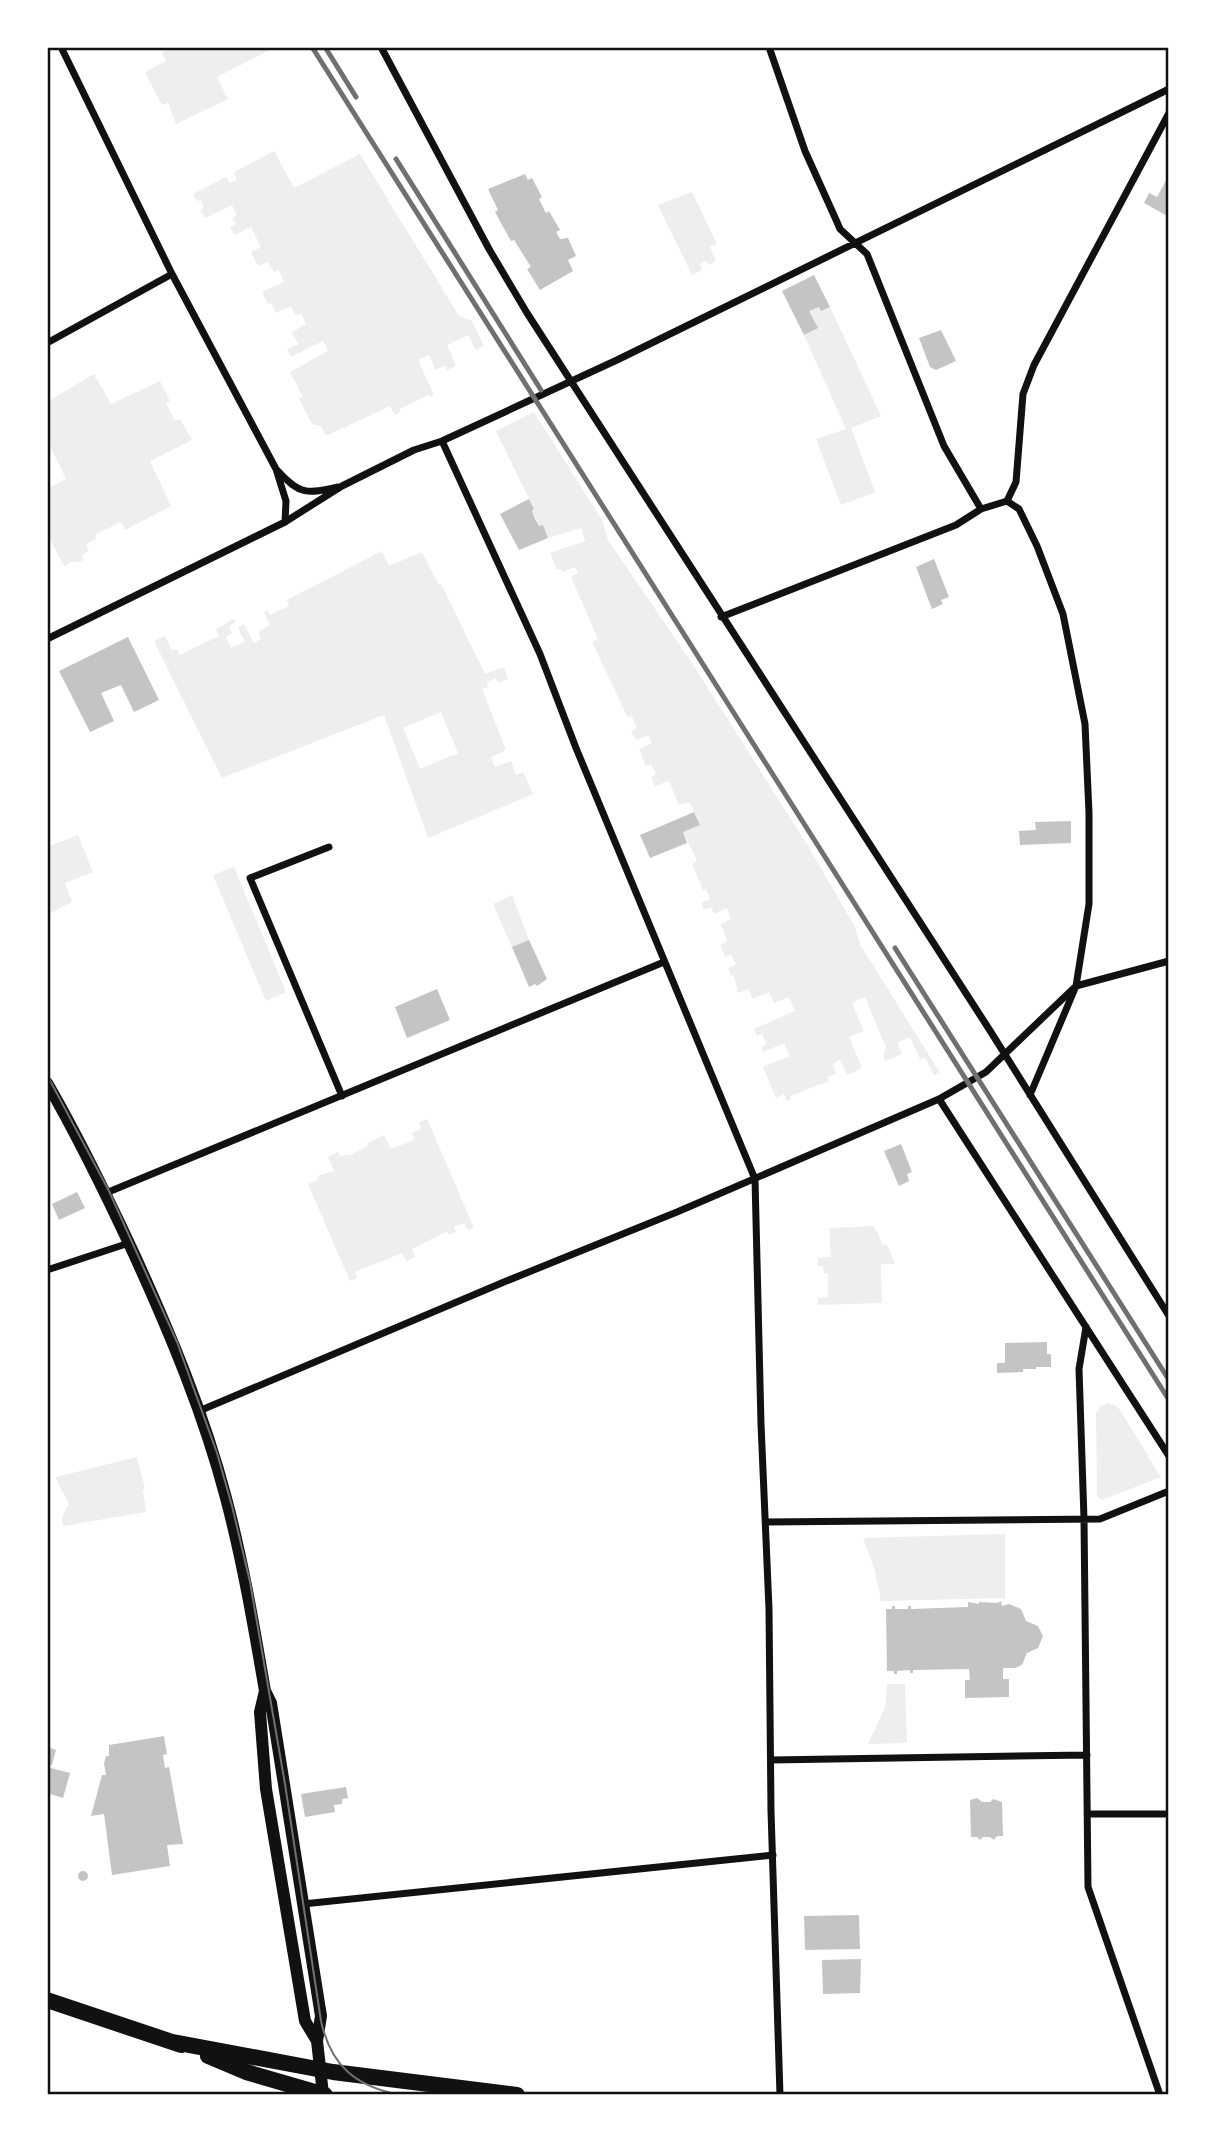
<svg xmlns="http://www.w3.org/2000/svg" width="1216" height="2142" viewBox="0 0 1216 2142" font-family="Jost,sans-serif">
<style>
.green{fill:#eee;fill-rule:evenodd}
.building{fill:#c4c4c4}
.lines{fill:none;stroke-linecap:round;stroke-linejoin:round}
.minor{stroke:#111;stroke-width:7}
.tertiary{stroke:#111;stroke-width:12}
.primary{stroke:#111;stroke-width:16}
.tram{stroke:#707070;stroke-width:2}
.rail{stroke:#707070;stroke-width:5}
.neatline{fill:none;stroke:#111;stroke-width:2.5}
</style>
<rect width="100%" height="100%" fill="#fff"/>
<!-- green -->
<path class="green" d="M166,47H276L217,77L228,99L176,124L168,103L162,105L145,72L166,61L162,53L167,50Z
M274,151L294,188L360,154L459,316L472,321L484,346L476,350L468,335L447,345L456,366L447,370L445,365L436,370L429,355L418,360L434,395L430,397L428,395L400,409V412L395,415L390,406L326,436L321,426L312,424L299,399L303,397L290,372L328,351L323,341L291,357L287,350L298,344L292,332L306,324L301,313L296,316L291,306L276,313L271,303L268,304L262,292L284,282L279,270L274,272L268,262L258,266L251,252L261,247L251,227L234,235L230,227L236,224L233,218L237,215L232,205L205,218L201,210L204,208L201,200L197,201L193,194L226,177L230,183L237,180L234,172Z
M692,192L717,244L710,247L716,261L709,265L706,261L700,264L702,270L692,275L658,205Z
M819,307L822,311L830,307L881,416L851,428L875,492L841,505L816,439L846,429L804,335L817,328L809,311Z
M94,374L111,404L160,381L170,401L166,403L175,421L180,419L192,440L150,461L171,506L125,530L121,522L95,535L96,539L86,544L89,551L82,555L83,560L77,563L74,561L64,566L50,539L47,541V489L66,479L47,440V402Z
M534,412L602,520L608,540L694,666L808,846L855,927L860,944L940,1073L934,1075L925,1058L920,1059L910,1037L897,1043L902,1054L885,1061L883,1056L886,1047L865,997L852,1003L864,1031L849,1037L862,1068L847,1075L840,1060L832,1064L836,1073L827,1077L829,1081L790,1096L791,1100L787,1101L784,1094L776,1098L763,1067L790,1056L784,1043L763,1052L762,1047L767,1044L762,1034L757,1036L754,1029L795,1011L789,997L774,1003L769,992L753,999L748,989L738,993L734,975L731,976L728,968L736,964L731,954L725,957L720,945L727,941L721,924L731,919L727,908L714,914L711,907L704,910L701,903L710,899L706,889L703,890L692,864L697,861L683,832L700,825L690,802L679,805L669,781L655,786L651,777L656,774L651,764L646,766L639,749L652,743L648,735L636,740L631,731L637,728L632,716L628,718L592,642L598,639L571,577L578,573L575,567L562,572L561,569L557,570L550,553L585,541L581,528L548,538L543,525L539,526L532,511L534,509L496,431Z
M382,551L389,566L422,552L439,585L441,584L485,674L504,667L508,679L498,683L496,678L487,682L488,687L482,689L506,750L491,757L495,767L511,761L516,775L523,772L533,794L428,838L384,715L222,778L154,641L165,636L172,650L177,649L180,655L219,636L216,629L234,619L236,622L229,626L232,633L226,637L231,648L245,642L238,628L244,624L254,643L261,639L258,632L270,625L264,612L267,610L270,615L289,606L287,600ZM441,712L458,753L420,769L403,728Z
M78,835L93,872L65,883L72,902L47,915V847Z
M234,867L286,992L266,1001L213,875Z
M512,895L529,940L512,947L493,904Z
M427,1119L474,1228L468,1230L464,1223L454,1227L456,1232L449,1235L447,1231L412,1249L415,1257L406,1261L402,1253L355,1272L357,1278L350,1281L308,1184L318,1180L317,1176L334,1171L328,1157L338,1152L340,1157L347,1154L348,1156L368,1146L367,1143L384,1135L391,1149L414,1140L412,1133L421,1129L419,1122Z
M874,1226L883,1245H887L895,1264H881L882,1303L818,1305V1298L828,1297V1273H824L823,1266H818V1258L831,1257L829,1228Z
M1108,1403L1118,1407L1161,1477L1102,1500L1098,1497L1097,1491L1096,1414L1100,1407Z
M137,1457L145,1489L143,1490L146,1512L63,1526L62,1517L69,1504C65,1493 60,1491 56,1477Z
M1005,1534V1598L881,1601L875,1571L863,1538Z
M887,1684H905L907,1743L868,1744L885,1708Z"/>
<!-- building -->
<path class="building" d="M525,174L528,180L532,178L542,197L539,199L546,213L549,211L560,230L556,232L560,239L568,238L576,256L568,260L573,271L540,290L527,269L531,267L514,240L511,241L495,212L498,210L488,189Z
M1169,175V217L1144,203L1149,193L1157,197Z
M814,275L830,307L821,311L819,307L809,311L818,328L804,335L782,291Z
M941,330L956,361L936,370L930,367L919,338Z
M529,499L534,509L532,511L535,519L539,526L543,525L548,538L519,550L500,514Z
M934,559L949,597L941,600L943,604L932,609L916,567Z
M128,637L159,700L134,712L121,685L101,693L114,721L90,732L59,671Z
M694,812L700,825L683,832L687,843L650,858L640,835Z
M1071,821V843L1020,845L1019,831L1036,830L1035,822Z
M529,940L547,979L537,986L535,984L529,987L512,947Z
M437,989L450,1020L407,1038L395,1007Z
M901,1144L912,1172L907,1174L909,1181L899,1186L884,1151Z
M77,1192L85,1208L59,1220L52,1204Z
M1047,1342V1354H1051V1367H1036V1369H1023V1372L997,1373V1363H1005V1343Z
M1001,1601L1002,1606L1009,1604L1021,1609L1026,1621L1038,1626L1043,1636L1038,1648L1027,1653L1022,1665L1015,1668H1003V1679H1009V1697L965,1698V1680H970L969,1669L913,1670V1673H910V1670L897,1671V1674H894V1671H887L886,1609H892V1606H895V1609H908V1606H911V1609L968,1607V1602L979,1604V1602L997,1603Z
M164,1736L167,1754L163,1755L165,1768L169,1767L183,1844L167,1845L170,1866L112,1875L104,1814L91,1816L102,1775H106L104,1763L106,1756H109V1745Z
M47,1747L56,1750L52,1765L47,1764Z
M47,1767L70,1773L63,1798L47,1793Z
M346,1787L348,1798L342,1799V1804L334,1805L335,1812L305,1817L301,1794Z
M977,1798L982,1802H990L993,1799L1002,1802L1003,1836H997L994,1840L990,1837H983L980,1840L977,1837H971L970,1800Z
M78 1876a5 5 0 1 1 10 0a5 5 0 1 1-10 0Z
M859,1915L860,1949L805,1950L804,1916Z
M861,1959L860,1993L823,1994L822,1960Z"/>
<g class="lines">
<!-- minor -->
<path class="minor" d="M61,47L172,274L276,469L286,501L285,522
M381,47L489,249L527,313L989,1029L1169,1316
M769,47L805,151L837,222L840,229L867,254L944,446L981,509
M47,343L172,274
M442,441L540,654L576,748L755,1179L761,1424L769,1609L771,1811L780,2095
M278,471C300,495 307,494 338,487
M1007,501L1019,509L1037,546L1063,614L1085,724L1089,813V904L1076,986L1030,1095
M1007,501L1016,482L1023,394L1034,365L1169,113
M721,617L956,525L981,509L1007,501
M47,639L285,522L342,486L414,450L442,441L617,360L1169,89
M329,847L250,878L342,1096
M1076,986L1169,961
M939,1099L1169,1456
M106,1193L664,962
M47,1270L129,1243
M1086,1327L1079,1369L1084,1519L1088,1887L1160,2095
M199,1411L504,1282L677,1212L939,1099L986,1072L1076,986
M766,1522L1100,1519L1169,1491
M771,1760L1087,1755
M1087,1814H1169
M303,1904L773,1855"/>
<!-- tertiary -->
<path class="tertiary" d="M47,1083C79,1138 107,1196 134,1254C170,1333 204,1414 226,1498C243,1562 254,1627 265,1691L271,1703L321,2016L317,2041L323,2094
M265,1691L260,1712L266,1789L305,2021L317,2041"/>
<!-- primary -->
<path class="primary" d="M47,2000L181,2045
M173,2042L333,2072L517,2095
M208,2056L246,2072L325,2095"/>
<!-- tram -->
<path class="tram" d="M47,1075L109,1191L177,1342L217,1453L232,1506L250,1582L285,1784L321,2021C331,2066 355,2086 400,2095"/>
<!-- rail -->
<path class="rail" d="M312,47L1169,1400
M325,47L356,97
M396,159L541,390
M895,948L1169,1380"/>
</g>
<!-- border -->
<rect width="1216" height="2142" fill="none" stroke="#ffffff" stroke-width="98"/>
<rect x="49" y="49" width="1118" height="2044" class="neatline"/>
</svg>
